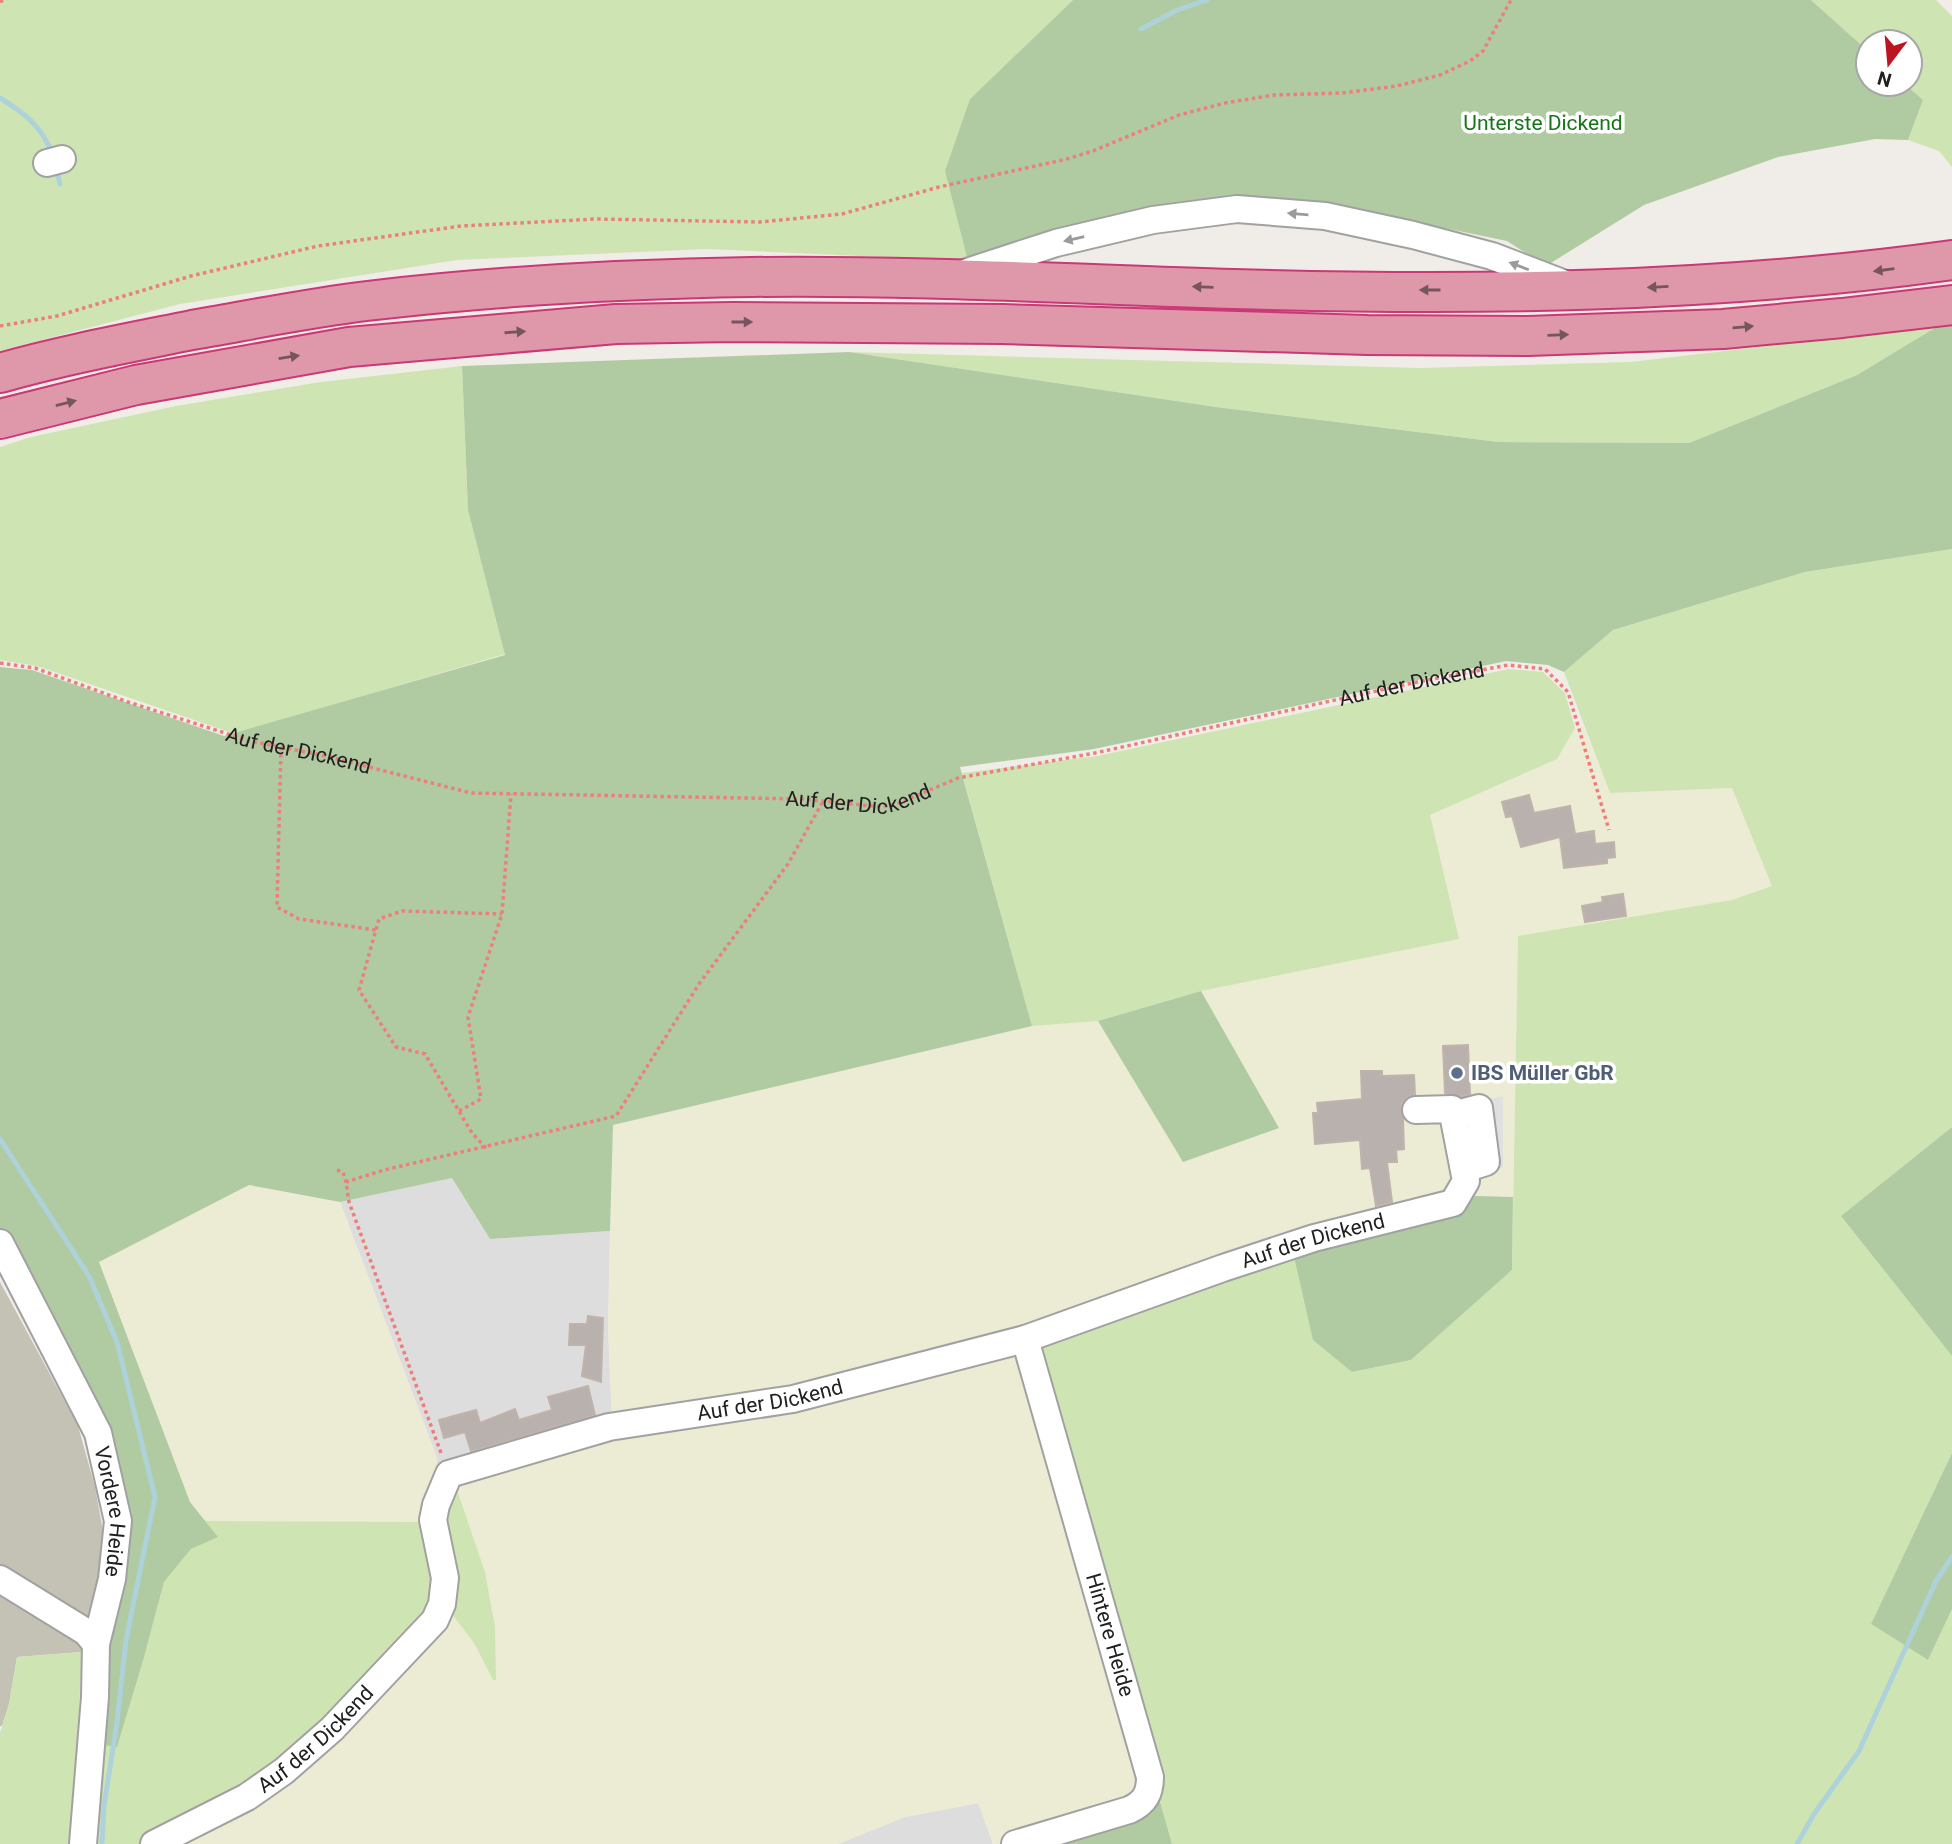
<svg xmlns="http://www.w3.org/2000/svg" width="1952" height="1844" viewBox="0 0 1952 1844" font-family="Roboto,sans-serif">
<style>
.residential{fill:#dedddd}
.construction{fill:#c3c2b4}
.farmland{fill:#ececd5}
.grass{fill:#cfe4b3}
.forest{fill:#b0cba1}
.parking{fill:#e0e0e0}
.lines{fill:none;stroke-linecap:round;stroke-linejoin:round}
.stream{stroke:#add2d9;stroke-width:5}
.building{fill:#b9b1ad;stroke:#c0b3ab;stroke-width:2}
.minor-casing{stroke:#a1a1a1;stroke-width:30}
.highway-casing{stroke:#ca3875;stroke-width:42}
.path{stroke:#ec7f7c;stroke-width:3.5;stroke-dasharray:3.5 3.5;stroke-linecap:butt}
.minor{stroke:#fff;stroke-width:26}
.highway{stroke:#df98aa;stroke-width:38}
.oneway{fill:#9b9b9b}
.oneway2{fill:#76565e}
.service-dot{fill:#5c6f8a;stroke:#fff;stroke-width:2.5}
.labels{text-anchor:middle;dominant-baseline:central;stroke-width:7;stroke-linejoin:round;paint-order:stroke}
.park-label{font-size:21px;fill:#177518;stroke:#fff}
.street-label{font-size:21px;fill:#202020;stroke:#fff}
.service-label{font-size:21px;font-weight:bold;fill:#4e5e75;stroke:#fff;text-anchor:start}
</style>
<rect width="100%" height="100%" fill="#f0ece8"/>
<!-- residential -->
<path class="residential" d="M452,1178L490,1239L610,1231L608,1327L612,1421L438,1472L436,1455L340,1202Z
M979,1803L993,1844H838L905,1817Z"/>
<!-- construction -->
<path class="construction" d="M0,1282L78,1426L95,1487L103,1531L100,1583L93,1623L82,1652L17,1657L9,1704L2,1726H0Z"/>
<!-- farmland -->
<path class="farmland" d="M1583,726L1610,793L1732,788L1773,887L1732,900L1518,937L1513,1197L1476,1196L1291,1243L1118,1301L856,1379L612,1421L608,1327L613,1125L1032,1026L1098,1021L1183,1161L1278,1128L1201,991L1458,939L1430,815L1557,759L1575,728Z
M248,1185L340,1202L436,1455L438,1472L428,1522L205,1521L190,1502L98,1262Z
M1018,1351L1144,1781L1124,1806L1001,1844H993L978,1803L905,1817L838,1844H162L448,1609L474,1643L493,1680L485,1572L455,1484L614,1432Z"/>
<!-- grass -->
<path class="grass" d="M0,0H1073L970,99L968,261L707,249L457,260L180,304L0,351Z
M1811,0H1936L1952,16V167L1939,151L1908,140L1923,100L1905,84H1910V42H1868V51Z
M1938,326L1857,375L1689,443L1498,442L1216,407L849,352L1419,368L1631,362Z
M462,366L468,510L505,654L235,734L37,666L0,660V447L31,437L176,406L321,382Z
M1952,549V1127L1841,1216L1952,1356V1453L1871,1624L1928,1660L1952,1609V1844H1172L1033,1341L1293,1251L1352,1372L1411,1360L1512,1270L1518,936L1732,900L1772,886L1732,788L1610,793L1564,672L1613,630L1805,572Z
M1509,669L1543,672L1565,693L1575,728L1557,759L1430,815L1459,939L1201,991L1098,1021L1032,1026L962,773L1097,756Z
M455,1484L485,1572L495,1627L496,1680H493L474,1643L448,1609L444,1498Z
M205,1521L428,1522L437,1607L277,1771L141,1844H90L96,1744L117,1746L143,1661L164,1582L191,1549L217,1537Z
M82,1652L72,1844H0V1733L9,1704L17,1657Z"/>
<!-- forest -->
<path class="forest" d="M1073,0H1811L1868,51V84H1905L1923,100L1908,140L1875,139L1778,157L1644,205L1546,266L1507,241L1333,205L1244,195L1154,206L1063,230L968,261L945,171L970,99Z
M1952,324V549L1805,572L1613,630L1564,672L1548,665L1506,661L1094,749L960,767L1032,1026L613,1125L610,1231L490,1239L452,1178L340,1202L249,1185L99,1262L190,1502L218,1537L191,1549L164,1582L143,1661L117,1747L96,1744L106,1633L125,1524L0,1236V667L32,670L224,736L505,655L468,510L462,366L849,352L1216,407L1498,442L1689,443L1857,375L1938,326Z
M1201,991L1279,1128L1183,1162L1098,1021Z
M1952,1127V1356L1841,1216Z
M1476,1196L1513,1197L1512,1270L1411,1360L1352,1372L1313,1340L1291,1243Z
M1952,1453V1609L1928,1660L1871,1624Z
M1156,1787L1172,1844H1027Z"/>
<!-- parking -->
<path class="parking" d="M1503,1096V1168L1473,1169L1464,1105Z"/>
<g class="lines">
<!-- stream -->
<path class="stream" d="M1141,29L1177,10L1207,0
M0,98C23,112 43,127 52,154
M56,167L60,184
M0,1139L89,1276L117,1342L155,1497L126,1640L117,1722L104,1806L102,1844
M1797,1844L1814,1814L1859,1751L1936,1581L1952,1557"/>
</g>
<!-- building -->
<path class="building" d="M1529,795L1534,813L1570,806L1575,834L1594,831L1595,844L1614,842L1615,857L1607,858V863L1564,868L1560,837L1521,847L1512,816L1506,817L1502,802Z
M1623,894L1626,916L1585,922L1582,906L1603,902L1602,897Z
M1468,1045L1470,1094L1461,1097L1445,1093L1443,1046Z
M1361,1071H1382V1076L1414,1075L1415,1094L1407,1097L1402,1103L1400,1110L1403,1119L1404,1149L1396,1150L1397,1162H1387L1392,1202L1376,1206L1370,1168L1362,1169L1360,1140L1315,1144L1313,1113H1318L1317,1103L1362,1099Z
M588,1316L603,1318L601,1382L582,1376L586,1345H569L570,1324H587Z
M588,1386L595,1415L471,1451L465,1432L444,1438L439,1420L476,1410L480,1423L515,1409L519,1420L552,1410L548,1397Z"/>
<g class="lines">
<!-- minor casing -->
<g class="minor-casing">
<g id="minor">
<path d="M47,163L62,159"/>
<path d="M967,272L1056,243L1153,220L1237,209L1325,216L1413,235L1492,256L1565,284"/>
<path d="M1453,1115L1479,1108L1486,1162L1464,1169"/>
<path id="s2" d="M0,1243L98,1433L118,1521L112,1579L96,1644L95,1697L83,1844"/>
<path d="M0,1579L86,1632L96,1644"/>
<path id="s3" d="M154,1844L247,1797L284,1771L332,1729L435,1620L442,1604L445,1578L433,1520L436,1505L449,1474L609,1427L793,1399L1025,1339L1223,1268L1314,1238L1453,1203L1466,1181L1452,1109L1416,1110"/>
<path d="M1015,1844L1129,1810C1145,1803 1150,1793 1150,1777L1025,1339"/>
</g>
</g>
<!-- highway casing -->
<g class="highway-casing">
<path id="highway" d="M0,373C63,355 128,343 192,330C250,320 309,308 367,301C494,286 623,279 751,277C912,275 1073,284 1234,289C1474,296 1714,293 1952,260
M0,419L136,385L349,347L616,324L732,322L1003,324L1367,335L1528,336L1723,329L1842,318L1952,305"/>
</g>
<!-- path -->
<g class="path">
<path d="M0,2L3,0"/>
<path d="M0,326L57,316L191,276L318,246L461,226L596,219L760,222L842,214L939,187L1063,160L1093,151L1179,115L1225,103L1274,95L1342,93L1397,86L1440,75L1470,61L1483,51L1511,0"/>
<path id="s1" d="M0,663L35,668L128,702L250,741L326,756L471,793L801,799L883,807L899,803L958,778L1095,753L1417,682L1508,665L1545,669L1568,692L1609,830"/>
<path d="M281,747L277,907L299,919L376,930"/>
<path d="M459,1111L481,1099L468,1017L502,914L511,794"/>
<path d="M486,1148L472,1133L425,1054L396,1047L359,990L379,919L402,911L502,914"/>
<path d="M337,1170L343,1172L346,1182"/>
<path d="M441,1453L349,1202L346,1182L384,1170L616,1116L699,984L788,864L822,803"/>
</g>
<!-- minor -->
<use href="#minor" class="minor"/>
<!-- highway -->
<use href="#highway" class="highway"/>
</g>
<!-- one-way arrows -->
<defs><path id="oneway-solid" d="M-6-.8H1V-3.2L6.5 0L1 3.2V.8H-6Z" transform="scale(1.75)"/></defs>
<g class="oneway">
<use href="#oneway-solid" transform="translate(1298 214) rotate(-175)"/>
<use href="#oneway-solid" transform="translate(1074 239) rotate(167)"/>
<use href="#oneway-solid" transform="translate(1519 266) rotate(-159)"/>
</g>
<g class="oneway2">
<use href="#oneway-solid" transform="translate(1884 270) rotate(172)"/>
<use href="#oneway-solid" transform="translate(1203 287) rotate(-178)"/>
<use href="#oneway-solid" transform="translate(1658 287) rotate(177)"/>
<use href="#oneway-solid" transform="translate(1430 290) rotate(-180)"/>
<use href="#oneway-solid" transform="translate(742 322)"/>
<use href="#oneway-solid" transform="translate(1743 327) rotate(-5)"/>
<use href="#oneway-solid" transform="translate(515 332) rotate(-4)"/>
<use href="#oneway-solid" transform="translate(1558 335) rotate(-2)"/>
<use href="#oneway-solid" transform="translate(289 357) rotate(-9)"/>
<use href="#oneway-solid" transform="translate(66 403) rotate(-14)"/>
</g>
<!-- markers -->
<circle class="service-dot" cx="1457" cy="1073" r="7"/>
<g class="labels">
<!-- park labels -->
<g class="park-label">
<text x="1543" y="123">Unterste Dickend</text>
</g>
<!-- street labels -->
<g class="street-label">
<text stroke="none"><textPath href="#s1" startOffset="1446">Auf der Dickend</textPath></text>
<text stroke="none"><textPath href="#s1" startOffset="312">Auf der Dickend</textPath></text>
<text stroke="none"><textPath href="#s1" startOffset="878">Auf der Dickend</textPath></text>
<text stroke="none"><textPath href="#s3" startOffset="1412">Auf der Dickend</textPath></text>
<text stroke="none"><textPath href="#s3" startOffset="845">Auf der Dickend</textPath></text>
<text stroke="none"><textPath href="#s2" startOffset="294">Vordere Heide</textPath></text>
<text transform="translate(1110 1635) rotate(74)">Hintere Heide</text>
<text stroke="none"><textPath href="#s3" startOffset="194">Auf der Dickend</textPath></text>
</g>
<!-- service labels -->
<g class="service-label">
<text x="1471" y="1073">IBS Müller GbR</text>
</g>
</g>
<!-- north arrow -->
<g transform="translate(1889 63) rotate(196)"><circle r="33" fill="#ffffff" stroke="#a6a6a6" stroke-width="2"/>
<path d="M0-5L12 26L0 18L-12 26Z" fill="#bc1421"/>
<text y="-10" font-size="19" font-weight="bold" text-anchor="middle" fill="#202020">N</text>
</g>
</svg>
